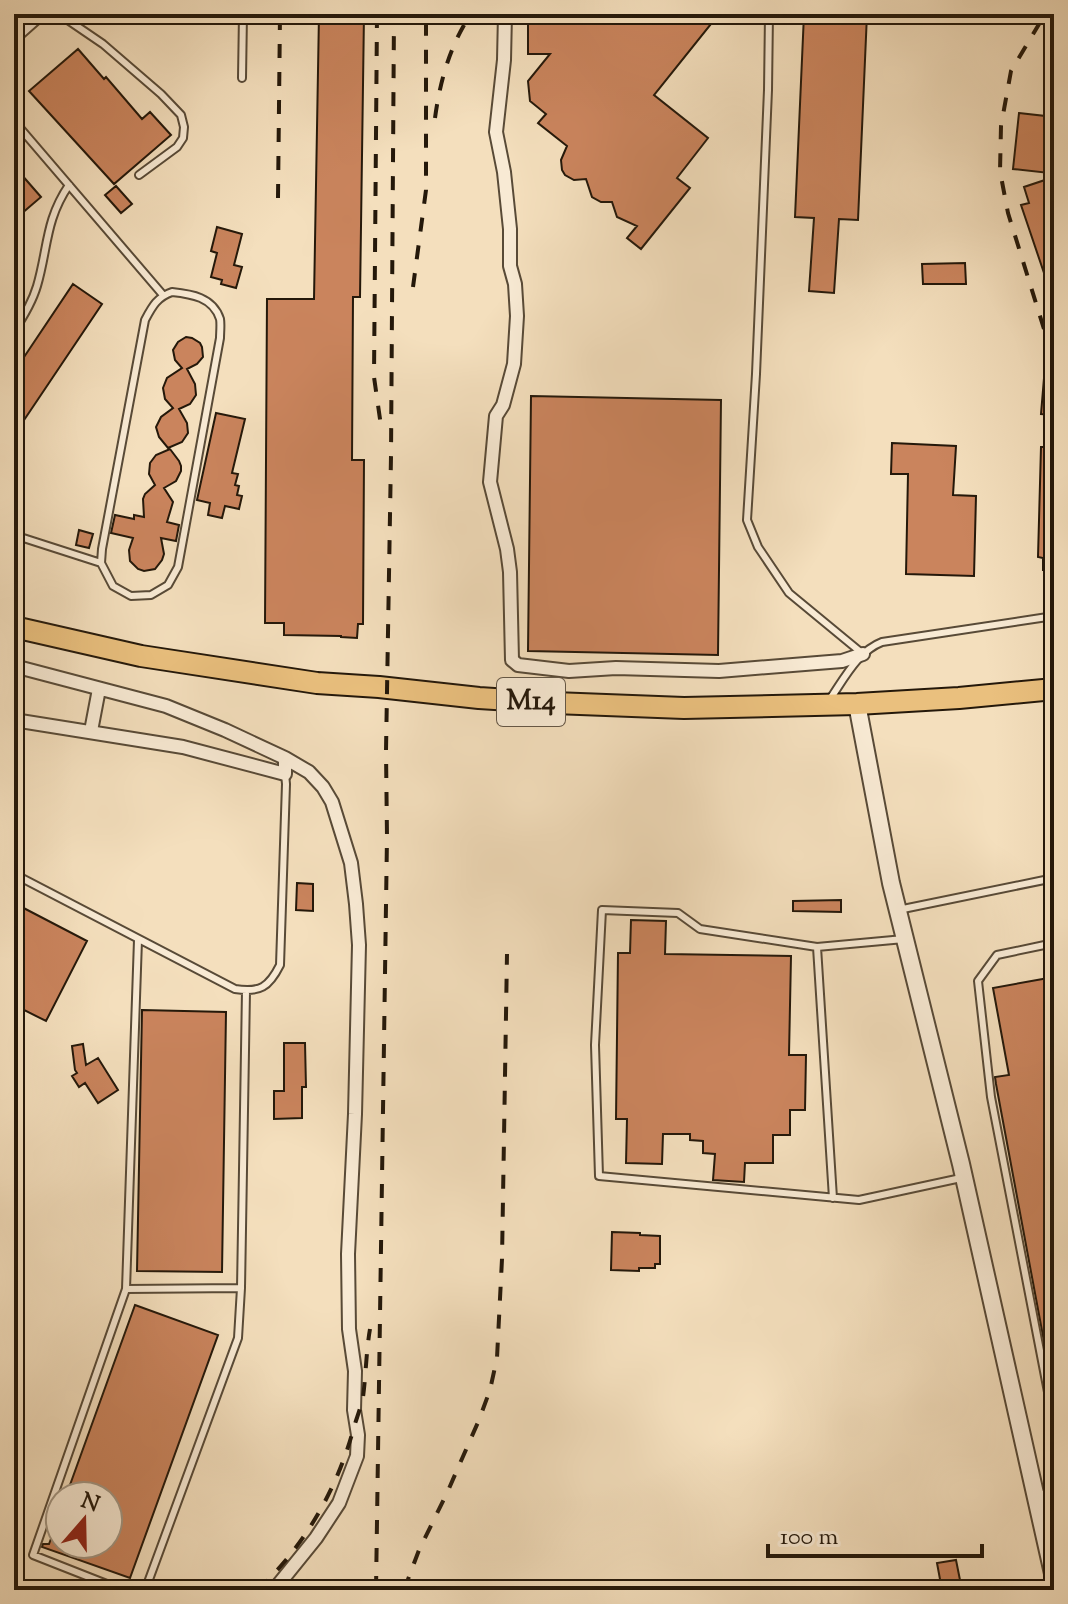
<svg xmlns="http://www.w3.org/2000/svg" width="1068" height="1604" viewBox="0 0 1068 1604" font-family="'Sorts Mill Goudy',serif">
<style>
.building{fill:#ca845d;stroke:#24180a;stroke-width:2}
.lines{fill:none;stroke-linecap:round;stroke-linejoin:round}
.service-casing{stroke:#584a37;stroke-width:10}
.minor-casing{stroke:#584a37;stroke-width:16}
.tertiary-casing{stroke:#584a37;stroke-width:20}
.trunk-casing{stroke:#24180a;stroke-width:24}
.service{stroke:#f8ead4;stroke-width:6}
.minor{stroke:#f8ead4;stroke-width:12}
.tertiary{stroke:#f8ead4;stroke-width:16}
.trunk{stroke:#eac07e;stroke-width:20}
.rail{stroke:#24180a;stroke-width:4;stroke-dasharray:14 14;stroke-linecap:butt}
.labels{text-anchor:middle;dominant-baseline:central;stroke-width:6;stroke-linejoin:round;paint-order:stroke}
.shield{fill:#f8ead4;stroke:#645747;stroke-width:2}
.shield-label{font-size:28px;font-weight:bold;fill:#24180a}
</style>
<rect width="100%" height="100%" fill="#f4dfbd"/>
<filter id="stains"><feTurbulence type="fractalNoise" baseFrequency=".0025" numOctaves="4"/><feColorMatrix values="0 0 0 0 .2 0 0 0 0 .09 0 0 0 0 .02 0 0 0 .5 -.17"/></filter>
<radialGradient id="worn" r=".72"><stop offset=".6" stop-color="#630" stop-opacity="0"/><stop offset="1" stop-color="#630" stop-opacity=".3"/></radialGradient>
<!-- building -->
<path class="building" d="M319,14H364L360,297H353L352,460H364L363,624H358L357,638L341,637V636L284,635V623H265L267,299H314Z
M528,14H719L654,95L708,138L677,178L690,188L641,249L627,238L637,226L617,217L612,202H601L592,197L586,179L574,180L565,175L562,170L561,160L567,146L538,123L546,114L530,101L528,81L550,54H528Z
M804,14H867L858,220L839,219L834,293L809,291L814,218L795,217Z
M78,49L104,79L106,77L142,119L150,112L171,135L114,184L29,91Z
M1019,113L1054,117L1049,173L1013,169Z
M14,166L41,197L14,220Z
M1054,177V269L1044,273L1021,205L1029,203L1024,187Z
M116,186L132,204L121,213L105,195Z
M217,227L242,234L234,265L242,267L236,288L221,284L222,280L211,277L217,253L211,251Z
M965,263L966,284H923L922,264Z
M73,284L102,304L14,435V372Z
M186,337L192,338L200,343L202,347L203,357L197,364L187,369L195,384L196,395L190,404L179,409L187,423L188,433L182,442L168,448L159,437L156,427L161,417L173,408L165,399L163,388L167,378L182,368L175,360L173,350L178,342Z
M1044,378L1054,379V415L1041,414Z
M531,396L721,400L718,655L528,651Z
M216,413L245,419L232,473L238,474L235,485L239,486L237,495L242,496L239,509L225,506L222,518L208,515L210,503L197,500Z
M892,443L956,446L953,495L976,496L974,576L906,574L908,474H891Z
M1041,447H1054V570H1043V558L1038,557Z
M170,449L179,461L181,466V471L176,481L164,488L173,502L167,522L179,525L176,541L161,538L164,554L162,560L155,569L144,571L138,569L130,561L129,550L133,538L111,533L115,515L134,519V515L144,517L143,499L145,494L155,485L149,474L150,463L156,455Z
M79,530L93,534L89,548L76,545Z
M297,883L313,884V911L296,910Z
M841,900V912L793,911V901Z
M14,903L87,941L46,1021L14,1005Z
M631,920L666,921L665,954L791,956L789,1055H806L805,1110H790V1135H773V1163H745L744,1182L713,1180L715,1154L703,1153V1141L690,1140V1134H663L662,1164L626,1163L627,1119H616L618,953H630Z
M1054,977V1362L1048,1363L996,1084L995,1077L1009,1075L993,988Z
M142,1010L226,1012L222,1272L137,1271Z
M284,1043H305L306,1087H302V1118L274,1119V1091H284Z
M83,1044L86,1065L98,1058L118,1090L98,1103L85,1083L79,1087L72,1076L77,1073L75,1070L72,1046Z
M612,1232L640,1233V1235L660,1236V1264H655V1268H639V1271L611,1270Z
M135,1305L218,1335L130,1578L42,1547L43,1544H49L59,1518H60V1544H108V1496H66Z
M956,1560L962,1590H942L937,1563Z"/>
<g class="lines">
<!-- service casing -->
<g class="service-casing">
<path id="service" d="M59,14L103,44L161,94L181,115L184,127L183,138L177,147L139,175
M769,14L768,90L756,374L747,520L758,547L789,593L863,654
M242,78L243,14
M14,121L163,295
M172,292C191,294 213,297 220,319C221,324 220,333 220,338L178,567L168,585L151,595L131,596L113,586L101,563L102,549L145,320C152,307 157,297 172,292Z
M14,331C24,316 32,303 37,286C48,249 45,220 69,185
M14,535L101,563
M830,699C844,679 858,651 882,642L1054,616
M14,874L235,989C260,993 269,987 280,965L286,784L285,774
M898,910L1054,878
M904,939L817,947L700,929L678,913L602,910L595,1045L599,1176L859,1200L961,1178
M1054,943L997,955L978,981L991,1097L1048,1392L1054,1399
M817,947L833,1198
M126,1289L241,1288
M122,1590L33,1555L126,1289L138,940
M126,1590L147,1585L238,1338L241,1288L246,991"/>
</g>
<!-- minor casing -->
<g class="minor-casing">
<path id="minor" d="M505,14L504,60L496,132L504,172L510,229V266L515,284L517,316L514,364L503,405L496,416L490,482L507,549L510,572L512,660L518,665L569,671L616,668L719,671L842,661L863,654
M14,37L40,14
M14,666L166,706L225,730L285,758V774L183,747L14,720
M91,731L99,689
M1037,1498L1054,1495
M274,1590L316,1538L339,1503L357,1456L358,1435L354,1410L355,1371L349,1329L348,1254L355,1114L359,945L356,904L351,863L332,802L323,787L309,772L285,758"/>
</g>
<!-- tertiary casing -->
<g class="tertiary-casing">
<path id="tertiary" d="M857,704L891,883L961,1164L1054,1578"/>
</g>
<!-- trunk casing -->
<g class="trunk-casing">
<path id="trunk" d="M14,627L141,656L317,683L379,687L479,698L554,703L684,708L857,704L959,698L1054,689"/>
</g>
<!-- service -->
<use href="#service" class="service"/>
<!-- minor -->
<use href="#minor" class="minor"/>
<!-- tertiary -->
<use href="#tertiary" class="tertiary"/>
<!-- trunk -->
<use href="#trunk" class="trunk"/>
<!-- rail -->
<path class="rail" d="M377,14L374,377L382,433
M435,118C440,81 450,45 471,14
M278,198L280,14
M413,287L426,190V14
M1044,329L1008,213L1000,171L1001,126L1011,71L1045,14
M258,1590C305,1545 337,1490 354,1427C357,1417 361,1407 363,1397C366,1375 366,1352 370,1329
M376,1590L387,837L386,751L391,456L394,14
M404,1590L419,1550L447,1493L479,1420L490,1390L497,1358L502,1259L507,954"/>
</g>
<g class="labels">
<!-- shield labels -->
<rect class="shield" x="497" y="678" width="68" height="48" rx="6"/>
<g class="shield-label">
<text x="531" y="702">M14</text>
</g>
</g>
<!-- margin -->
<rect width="1068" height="1604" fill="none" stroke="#f4dfbd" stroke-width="48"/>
<rect x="16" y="16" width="1036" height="1572" fill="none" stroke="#24180a" stroke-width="4"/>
<rect x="24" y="24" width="1020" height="1556" fill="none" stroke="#24180a" stroke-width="2"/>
<!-- north arrow -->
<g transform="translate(84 1520) rotate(20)"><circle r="38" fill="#f8ead4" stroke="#a39683" stroke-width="2"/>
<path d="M0-6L14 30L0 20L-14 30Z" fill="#8f2418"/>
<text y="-12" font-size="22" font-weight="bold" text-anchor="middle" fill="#24180a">N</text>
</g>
<!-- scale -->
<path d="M768 1544v12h214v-12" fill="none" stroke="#24180a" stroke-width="4"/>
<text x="780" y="1544" font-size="24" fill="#24180a" stroke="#f8ead4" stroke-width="6" paint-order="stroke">100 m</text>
<rect width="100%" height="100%" filter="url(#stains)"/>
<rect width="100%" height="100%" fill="url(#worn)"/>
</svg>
